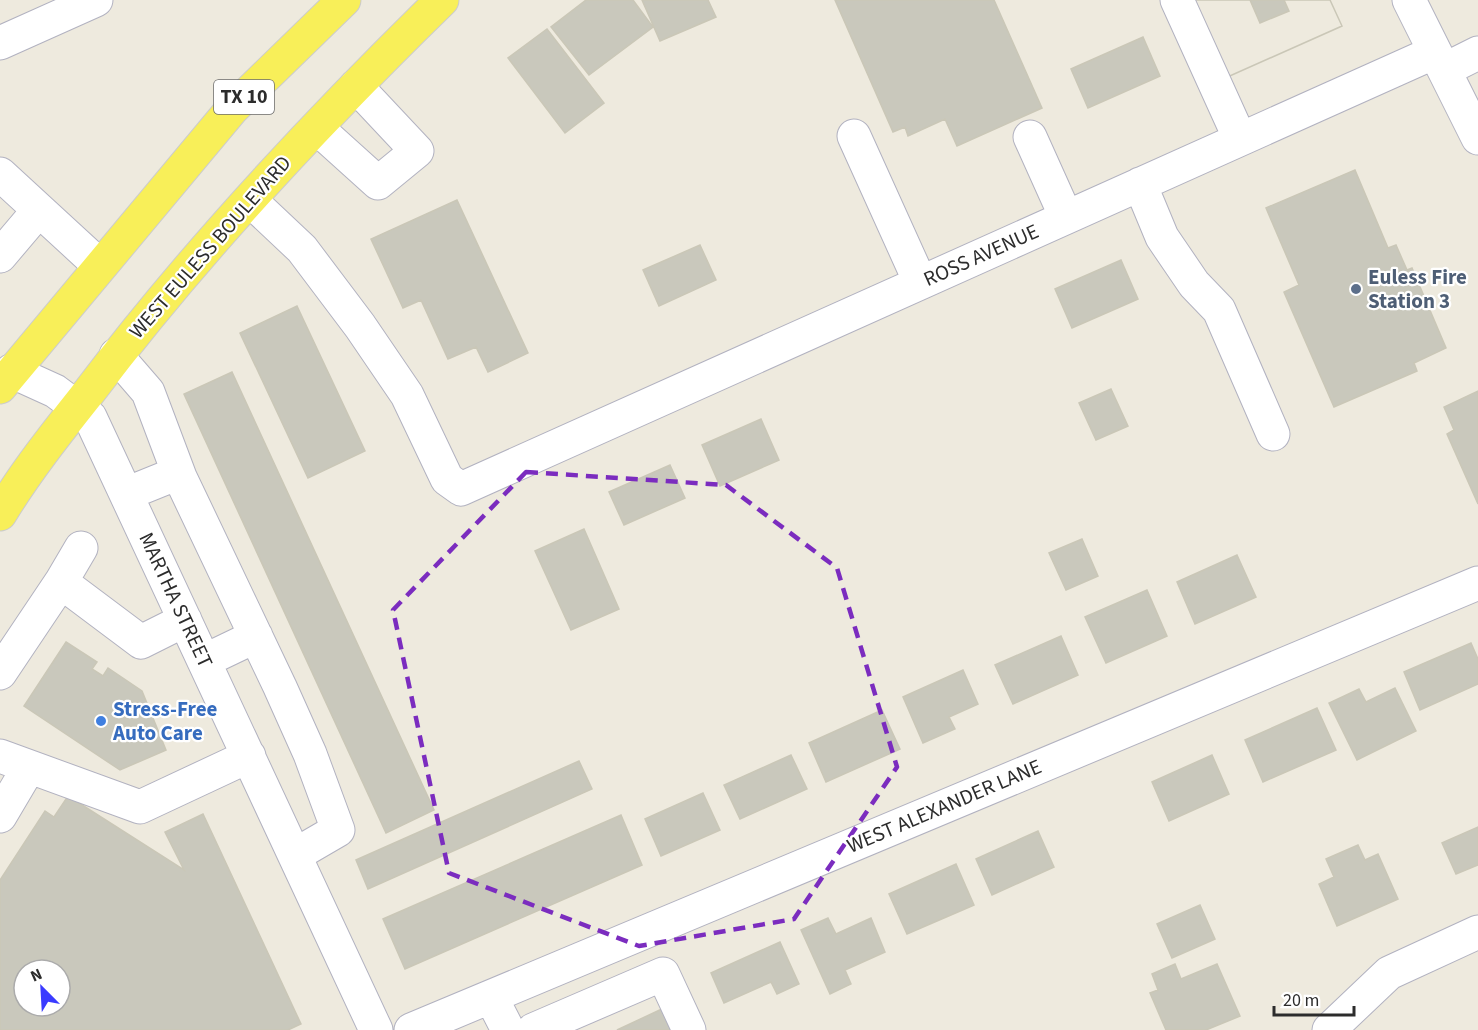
<svg xmlns="http://www.w3.org/2000/svg" width="1478" height="1030" viewBox="0 0 1478 1030" font-family="'Source Sans 3',sans-serif">
<style>
.building{fill:#c9c8bc;stroke:#cac7b7;stroke-width:1.5;fill-rule:evenodd}
.lines{fill:none;stroke-linecap:round;stroke-linejoin:round}
.minor-casing{stroke:#b2b2c0;stroke-width:35}
.major-casing{stroke:#ccc;stroke-width:35}
.minor{stroke:#fff;stroke-width:33}
.major{stroke:#f8ef59;stroke-width:33}
.marked{fill:none;stroke:#7b2cbf;stroke-width:4.5;stroke-dasharray:12 8;stroke-linejoin:round}
.service-dot{fill:#5c6f8a;stroke:#fff;stroke-width:2}
.shop-dot{fill:#3f7fe0;stroke:#fff;stroke-width:2}
.labels{text-anchor:middle;dominant-baseline:central;stroke-width:4.5;stroke-linejoin:round;paint-order:stroke}
.shield{fill:#fff;stroke:#6b6b6b;stroke-width:1.5}
.shield-label{font-size:20px;font-weight:bold;fill:#2c2c2c}
.street-label{font-size:21px;fill:#2c2c2c;stroke:#fff}
.service-label{font-size:21px;font-weight:bold;fill:#4e5e75;stroke:#fff;text-anchor:start}
.shop-label{font-size:21px;font-weight:bold;fill:#366cbe;stroke:#fff;text-anchor:start}
</style>
<rect width="100%" height="100%" fill="#eeeade"/>
<!-- building -->
<path class="building" d="M586,0H633L653,27L589,75L551,27Z
M642,0H708L716,17L660,41Z
M835,0H994L1042,108L957,146L945,119L908,136L905,127L893,132Z
M1188,0H1250L1260,23L1289,11L1284,0H1330L1342,26L1223,79Z
M1188,0H1330L1342,26L1223,79Z
M547,29L604,103L565,133L508,58Z
M1143,37L1160,76L1088,108L1071,69Z
M1355,170L1388,248L1396,245L1407,270L1412,268L1446,348L1414,363L1417,371L1334,407L1284,292L1299,285L1266,208Z
M457,200L528,353L488,372L476,347L448,359L421,300L403,308L371,239Z
M700,245L716,280L659,306L643,270Z
M1121,260L1138,299L1072,328L1055,289Z
M297,306L365,451L308,478L240,333Z
M232,372L434,810L386,833L184,394Z
M1111,389L1128,426L1096,440L1079,403Z
M1478,391V504L1447,434L1454,430L1444,407Z
M761,419L779,460L720,486L702,445Z
M670,465L685,498L624,525L609,492Z
M584,529L619,609L571,630L535,551Z
M1082,539L1098,576L1066,590L1049,553Z
M1237,555L1256,597L1195,624L1177,582Z
M1147,590L1167,636L1106,663L1085,617Z
M1061,636L1078,675L1013,704L995,665Z
M66,642L97,662L92,669L103,676L108,668L142,691L166,750L120,770L24,706Z
M1471,643L1478,659V684L1420,710L1404,672Z
M963,670L978,704L949,717L955,729L923,743L903,697Z
M1395,688L1416,731L1357,760L1329,703L1359,689L1366,702Z
M1317,708L1336,750L1263,782L1245,740Z
M882,710L900,749L826,782L809,743Z
M791,755L807,789L740,819L724,785Z
M1212,755L1229,794L1169,821L1152,782Z
M579,761L592,789L368,889L356,860Z
M703,793L720,830L661,856L645,819Z
M68,796L184,870L165,832L203,814L301,1024L288,1030H0V880L45,811L54,817ZM24,970H60V1006H24Z
M621,815L642,865L405,969L383,919Z
M1478,827V865L1456,874L1442,843Z
M1038,831L1054,867L992,895L976,859Z
M1358,845L1365,860L1378,854L1398,899L1337,926L1319,884L1334,877L1326,859Z
M956,864L974,905L907,934L889,894Z
M1200,905L1215,939L1172,958L1157,924Z
M828,918L836,934L871,918L885,952L845,970L851,984L830,994L801,930Z
M780,942L799,984L777,994L771,982L724,1003L711,973Z
M1175,964L1181,979L1217,964L1240,1016L1206,1030H1166L1150,993L1158,990L1152,974Z
M666,1007L677,1030H617Z"/>
<g class="lines">
<!-- minor casing -->
<g class="minor-casing">
<path id="minor" d="M1177,0L1240,139
M1409,0L1478,138
M0,43L96,0
M1444,70L1478,53
M317,128L378,183L417,151L356,86
M854,136L920,282
M1030,137L1066,217
M0,174L100,266
M1140,184L1162,237L1194,284L1219,310L1273,434
M250,200L302,249L360,326L407,395L447,479L461,489L1435,52
M0,256L39,210
M116,355L148,392L180,477L280,687L310,754L338,830L295,855
M11,371L55,391L90,417L376,1030
M126,494L178,473
M61,582L81,548
M204,661L256,636
M0,673L61,582L141,642L185,620
M0,756L140,807L249,756
M0,816L29,767
M491,997L508,1030
M411,1030L1478,583
M533,1030L663,974L689,1030
M1329,1030L1389,973L1478,932"/>
</g>
<!-- major casing -->
<g class="major-casing">
<path id="major" d="M0,387L232,109L344,0
M0,514C26,471 58,431 89,392C195,252 316,123 442,0"/>
</g>
<!-- minor -->
<use href="#minor" class="minor"/>
<!-- major -->
<use href="#major" class="major"/>
</g>
<!-- marked area -->
<path class="marked" d="M526,472L726,485L837,568L897,767L794,919L639,946L449,873L393,610Z"/>
<!-- markers -->
<circle class="service-dot" cx="1356" cy="289" r="6"/>
<circle class="shop-dot" cx="101" cy="721" r="6"/>
<g class="labels">
<!-- shield labels -->
<rect class="shield" x="214" y="80" width="60" height="34" rx="4.5"/>
<g class="shield-label">
<text x="244" y="97">TX 10</text>
</g>
<!-- street labels -->
<g class="street-label">
<text transform="translate(210 247) rotate(-49)">WEST EULESS BOULEVARD</text>
<text transform="translate(981 255) rotate(-24)">ROSS AVENUE</text>
<text transform="translate(176 600) rotate(65)">MARTHA STREET</text>
<text transform="translate(944 806) rotate(-23)">WEST ALEXANDER LANE</text>
</g>
<!-- service labels -->
<g class="service-label">
<text x="1368" y="277">Euless Fire<tspan x="1368" dy="24">Station 3</tspan></text>
</g>
<!-- shop labels -->
<g class="shop-label">
<text x="113" y="709">Stress-Free<tspan x="113" dy="24">Auto Care</tspan></text>
</g>
</g>
<!-- north arrow -->
<g transform="translate(42 988) rotate(336)"><circle r="28" fill="#ffffff" stroke="#ababab" stroke-width="1.5"/>
<path d="M0-4.5L10 22L0 15L-10 22Z" fill="#3a3bff"/>
<text y="-9" font-size="16" font-weight="bold" text-anchor="middle" fill="#2c2c2c">N</text>
</g>
<!-- scale -->
<path d="M1274 1006v9h80v-9" fill="none" stroke="#2c2c2c" stroke-width="3"/>
<text x="1283" y="1006" font-size="18" fill="#2c2c2c" stroke="#ffffff" stroke-width="4.5" paint-order="stroke">20 m</text>
</svg>
